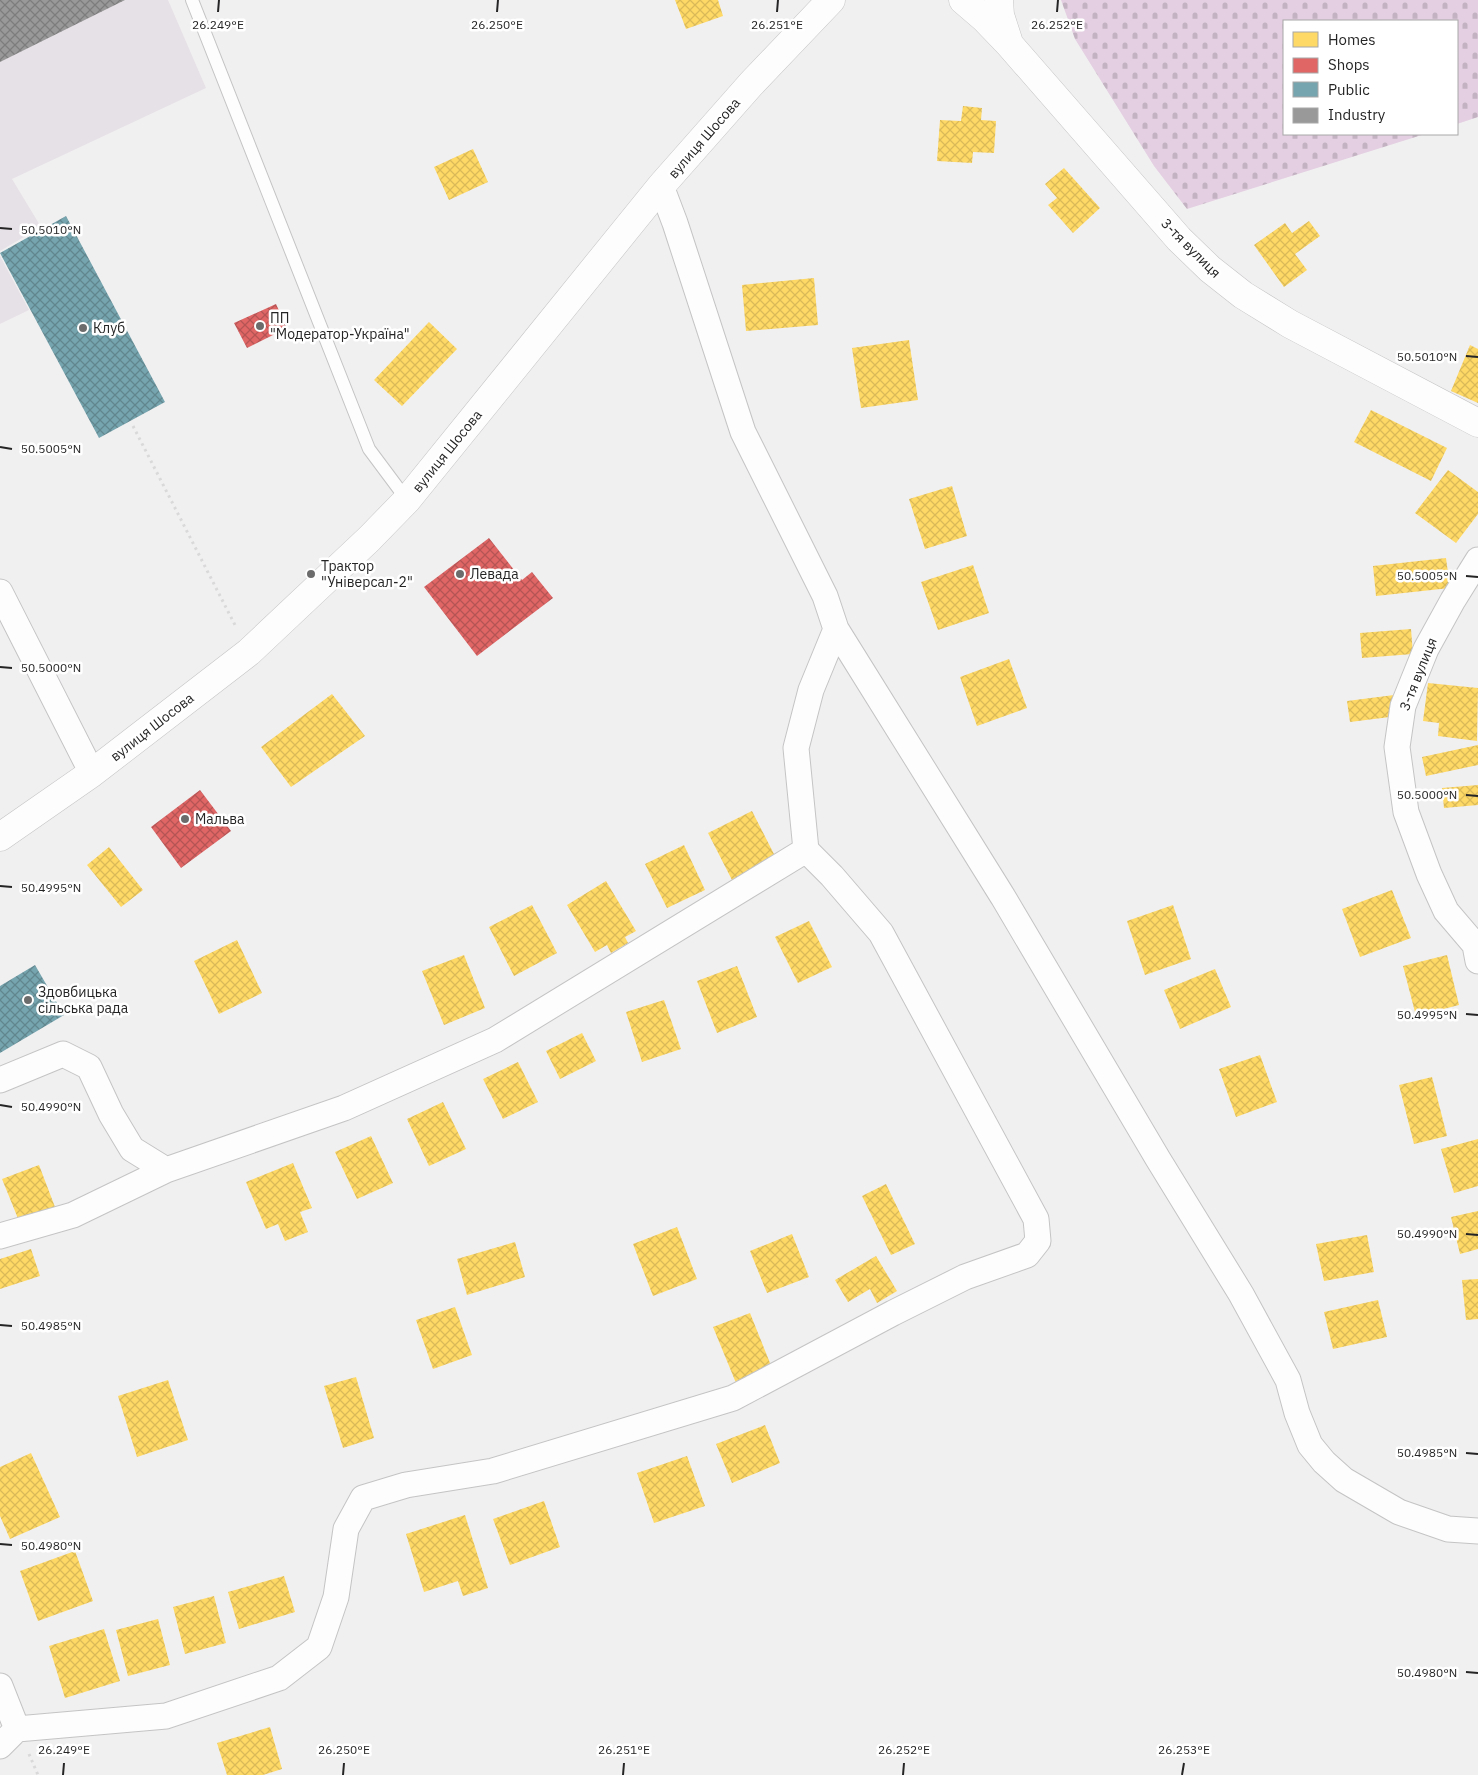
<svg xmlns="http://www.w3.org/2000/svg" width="1478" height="1775" viewBox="0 0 1478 1775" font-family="'IBM Plex Sans',sans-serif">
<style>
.built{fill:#e6e1e6}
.cemetery{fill:url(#cemetery-stones)}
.homes{fill:url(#homes-cross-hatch)}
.shops{fill:url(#shops-cross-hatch)}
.public{fill:url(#public-cross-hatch)}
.industry{fill:url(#industry-cross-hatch)}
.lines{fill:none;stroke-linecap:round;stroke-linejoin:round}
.service-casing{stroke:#c5c4c5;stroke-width:14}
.minor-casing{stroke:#c5c4c5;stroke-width:27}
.tertiary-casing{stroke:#c5c4c5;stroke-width:29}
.secondary-casing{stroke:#c5c4c5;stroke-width:29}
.path{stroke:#dad9da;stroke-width:3;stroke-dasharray:2.5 4;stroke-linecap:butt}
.service{stroke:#fdfdfd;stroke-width:12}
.minor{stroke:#fdfdfd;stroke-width:25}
.tertiary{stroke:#fdfdfd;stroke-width:28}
.secondary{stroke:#fdfdfd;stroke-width:28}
.ticks{fill:none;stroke:#262526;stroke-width:2}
.poi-dot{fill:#6d6c6d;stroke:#fff;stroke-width:2}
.labels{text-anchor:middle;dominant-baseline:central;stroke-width:5;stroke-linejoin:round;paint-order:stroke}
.street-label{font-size:14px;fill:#262526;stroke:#fff}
.poi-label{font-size:14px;fill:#262526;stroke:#fff;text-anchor:start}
.ticks-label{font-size:12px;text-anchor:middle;fill:#262526;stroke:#fff;stroke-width:5;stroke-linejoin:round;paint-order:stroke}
</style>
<defs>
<pattern id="cemetery-stones" width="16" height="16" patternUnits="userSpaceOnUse" patternTransform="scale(1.25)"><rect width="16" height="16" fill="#e3cfe1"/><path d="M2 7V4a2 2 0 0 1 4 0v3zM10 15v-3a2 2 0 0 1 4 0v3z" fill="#c3b2c1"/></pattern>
<pattern id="homes-cross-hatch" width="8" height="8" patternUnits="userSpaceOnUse" patternTransform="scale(1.25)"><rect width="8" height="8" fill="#ffd966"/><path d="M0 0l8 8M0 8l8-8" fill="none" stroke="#daba58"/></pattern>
<pattern id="shops-cross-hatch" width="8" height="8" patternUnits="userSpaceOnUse" patternTransform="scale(1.25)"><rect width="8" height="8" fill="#e06666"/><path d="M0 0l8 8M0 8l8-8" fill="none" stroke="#b55454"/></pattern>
<pattern id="public-cross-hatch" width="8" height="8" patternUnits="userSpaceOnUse" patternTransform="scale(1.25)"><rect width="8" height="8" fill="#76a5af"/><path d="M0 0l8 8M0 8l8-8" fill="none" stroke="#61868e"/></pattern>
<pattern id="industry-cross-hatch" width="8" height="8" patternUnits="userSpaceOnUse" patternTransform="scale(1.25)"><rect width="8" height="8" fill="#999"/><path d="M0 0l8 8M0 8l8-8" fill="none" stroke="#7d7d7d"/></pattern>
</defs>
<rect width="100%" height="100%" fill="#f1f0f1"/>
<!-- built -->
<path class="built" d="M0,0H168L206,88L12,179L41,227L0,251Z
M0,256L29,310L0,324Z"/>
<!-- cemetery -->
<path class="cemetery" d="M1061,0H1478V117L1457,124V21H1284V134H1425L1187,209L1154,166L1075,39Z"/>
<!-- homes -->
<path class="homes" d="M675,0H718L723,16L686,29Z
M963,106L982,108L981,120L996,121L994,153L973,152L972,163L937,161L940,120L961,121Z
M473,149L488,182L449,200L434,167Z
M1064,168L1100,208L1073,233L1048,205L1057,198L1045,184Z
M1309,221L1320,236L1295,254L1307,270L1284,287L1254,245L1285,223L1292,233Z
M814,278L818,325L746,331L742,285Z
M429,322L457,349L402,406L374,380Z
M909,340L918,400L861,408L852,348Z
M1470,345L1478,349V403L1451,391Z
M1371,410L1447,448L1431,481L1354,442Z
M1448,470L1478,492V514L1456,543L1415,513Z
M952,486L967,536L925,549L909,499Z
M1446,558L1450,588L1376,596L1373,566Z
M973,565L989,613L938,630L921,582Z
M1411,629L1413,654L1362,658L1360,633Z
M1009,659L1027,708L977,726L960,677Z
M1428,683L1478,688L1477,741L1438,736L1439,723L1423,721Z
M332,694L365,736L291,787L261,747Z
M1394,695L1398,716L1350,722L1347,701Z
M1478,745V765L1426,776L1422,757Z
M1478,785V805L1444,808L1442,788Z
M752,811L776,858L732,880L708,833Z
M684,845L705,890L667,908L645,864Z
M109,847L143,890L121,907L87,865Z
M606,881L636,931L625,937L628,943L611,953L607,945L595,952L567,905Z
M1392,890L1411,938L1360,957L1342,909Z
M532,905L557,953L514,976L489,927Z
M1173,905L1191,959L1145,975L1127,921Z
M809,921L832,967L798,983L775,937Z
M237,940L262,993L219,1014L194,961Z
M464,955L485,1008L444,1025L422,971Z
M1447,955L1459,1005L1416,1016L1403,966Z
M737,966L757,1017L717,1033L697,981Z
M1215,969L1231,1007L1180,1029L1164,990Z
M664,1000L681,1049L642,1062L626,1012Z
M582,1033L596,1061L560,1079L546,1051Z
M1260,1055L1277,1102L1236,1117L1219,1069Z
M518,1062L538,1102L503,1119L483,1079Z
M1432,1077L1447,1136L1414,1144L1399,1085Z
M443,1102L466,1149L429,1166L407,1119Z
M371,1136L393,1183L357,1199L335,1152Z
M1478,1139V1186L1454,1193L1441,1149Z
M293,1163L312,1208L300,1212L308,1232L285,1241L278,1224L266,1229L246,1182Z
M39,1165L55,1207L19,1221L2,1179Z
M886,1184L915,1244L891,1255L862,1196Z
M1478,1211V1249L1460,1254L1451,1217Z
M677,1227L697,1279L653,1296L633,1244Z
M792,1234L809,1277L767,1293L750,1251Z
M1367,1235L1374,1272L1324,1281L1316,1244Z
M515,1242L525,1277L467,1295L457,1259Z
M31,1249L40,1276L0,1289V1259Z
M876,1256L897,1291L877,1303L870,1289L848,1302L835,1280Z
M1478,1279V1319L1466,1320L1462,1280Z
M1378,1300L1387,1337L1333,1349L1324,1312Z
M455,1307L472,1355L433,1369L416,1320Z
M750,1313L772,1368L736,1383L713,1327Z
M356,1377L374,1438L343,1448L324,1386Z
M168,1380L188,1440L137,1457L118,1396Z
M765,1425L780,1463L732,1483L716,1444Z
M31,1453L60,1517L10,1539L0,1516V1467Z
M687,1456L705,1506L654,1523L637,1473Z
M544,1501L560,1547L510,1565L493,1519Z
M465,1515L488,1588L463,1596L458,1581L424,1592L406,1534Z
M75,1551L93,1601L38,1621L20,1571Z
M284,1576L295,1612L239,1629L228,1592Z
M214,1596L226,1643L185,1654L173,1607Z
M158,1619L170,1665L128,1676L116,1630Z
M104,1629L120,1681L65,1698L49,1646Z
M270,1727L282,1769L263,1775H227L217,1743Z"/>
<!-- shops -->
<path class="shops" d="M276,304L287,328L247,348L234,323Z
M489,538L522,580L532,572L553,598L477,656L424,587Z
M200,790L231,831L181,868L151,827Z"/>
<!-- public -->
<path class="public" d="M66,216L165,402L99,438L0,253Z
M35,965L64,1015L0,1053V986Z"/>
<!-- industry -->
<path class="industry" d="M0,0H125L0,62Z"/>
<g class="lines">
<!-- service casing -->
<g class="service-casing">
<path id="service" d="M192,0L369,449L407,500"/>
</g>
<!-- minor casing -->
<g class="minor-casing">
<path id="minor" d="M1478,560L1453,600L1426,649L1403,706L1397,747L1406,812L1429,874L1446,911L1475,945L1478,961
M0,592L92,773
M836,629L1003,897L1158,1159L1241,1294L1288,1380L1297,1413L1310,1445L1324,1462L1344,1480L1399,1512L1448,1529L1478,1531
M0,1080L63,1054L89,1067L111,1114L132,1149L166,1170
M0,1236L73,1215L166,1170L344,1108L495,1040L806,850
M0,1686L17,1729
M0,1746L17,1729L166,1716L279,1678L319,1647L336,1597L346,1529L363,1498L406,1485L493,1471L733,1398L893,1313L965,1277L1027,1255L1038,1241L1036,1219L881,933L832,876L806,850L796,748L811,690L836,629L825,596L743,432L675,223L661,186"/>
</g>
<!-- tertiary casing -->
<g class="tertiary-casing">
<path id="tertiary" d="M963,0L984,18L1009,44L1179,239L1210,269L1243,295L1290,324L1478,423
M999,0L1000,15L1009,43"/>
</g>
<!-- secondary casing -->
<g class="secondary-casing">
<path id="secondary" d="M0,837L92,773L249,652L369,539L407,500L661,186L751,84L831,0"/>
</g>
<!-- path -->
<path class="path" d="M133,426L236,627
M29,1754L38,1775"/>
<!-- service -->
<use href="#service" class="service"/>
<!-- minor -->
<use href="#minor" class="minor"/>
<!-- tertiary -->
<use href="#tertiary" class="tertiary"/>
<!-- secondary -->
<use href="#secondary" class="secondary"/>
</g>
<!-- ticks -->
<path class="ticks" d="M218,12L219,0M497,12L498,0M777,12L778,0M1057,12L1058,0M0,228L12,229M1466,356L1478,357M0,447L12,449M1466,576L1478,577M0,667L12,668M1466,795L1478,796M0,886L12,887M1466,1014L1478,1015M0,1105L12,1107M1466,1234L1478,1235M0,1325L12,1326M1466,1453L1478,1454M0,1544L12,1545M1466,1672L1478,1673M63,1775L64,1763M343,1775L344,1763M623,1775L624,1763M903,1775L904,1763M1182,1775L1184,1763"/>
<!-- markers -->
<g class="poi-dot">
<circle cx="260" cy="326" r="5"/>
<circle cx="83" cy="328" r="5"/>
<circle cx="311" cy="574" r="5"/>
<circle cx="460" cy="574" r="5"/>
<circle cx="185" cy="819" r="5"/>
<circle cx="28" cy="1000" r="5"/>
</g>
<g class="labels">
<!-- street labels -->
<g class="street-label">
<text transform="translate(704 138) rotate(-49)">вулиця Шосова</text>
<text transform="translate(1191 248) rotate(45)">3-тя вулиця</text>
<text transform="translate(447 451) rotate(-51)">вулиця Шосова</text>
<text transform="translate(1418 674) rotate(-68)">3-тя вулиця</text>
<text transform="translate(152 727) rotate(-38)">вулиця Шосова</text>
</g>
<!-- poi labels -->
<g class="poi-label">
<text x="270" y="318">ПП<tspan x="270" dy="16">"Модератор-Україна"</tspan></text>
<text x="93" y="328">Клуб</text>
<text x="321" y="566">Трактор<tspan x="321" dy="16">"Універсал-2"</tspan></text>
<text x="470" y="574">Левада</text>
<text x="195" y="819">Мальва</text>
<text x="38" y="992">Здовбицька<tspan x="38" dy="16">сільська рада</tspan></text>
</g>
</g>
<g class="ticks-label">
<text x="218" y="29">26.249°E</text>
<text x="497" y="29">26.250°E</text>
<text x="777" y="29">26.251°E</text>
<text x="1057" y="29">26.252°E</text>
<text x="51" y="234">50.5010°N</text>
<text x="1427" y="361">50.5010°N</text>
<text x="51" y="453">50.5005°N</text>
<text x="1427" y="580">50.5005°N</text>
<text x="51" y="672">50.5000°N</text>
<text x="1427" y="799">50.5000°N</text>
<text x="51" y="892">50.4995°N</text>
<text x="1427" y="1019">50.4995°N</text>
<text x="51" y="1111">50.4990°N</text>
<text x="1427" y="1238">50.4990°N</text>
<text x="51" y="1330">50.4985°N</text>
<text x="1427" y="1457">50.4985°N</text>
<text x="51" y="1550">50.4980°N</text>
<text x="1427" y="1677">50.4980°N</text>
<text x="64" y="1754">26.249°E</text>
<text x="344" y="1754">26.250°E</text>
<text x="624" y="1754">26.251°E</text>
<text x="904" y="1754">26.252°E</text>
<text x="1184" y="1754">26.253°E</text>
</g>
<!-- legend -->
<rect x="1283" y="20" width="175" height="115" fill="#ffffff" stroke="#a8a8a8"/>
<rect x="1293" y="32" width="25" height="15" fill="#ffd966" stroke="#a8a8a8"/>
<text x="1328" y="45" font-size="15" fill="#262526">Homes</text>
<rect x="1293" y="58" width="25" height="15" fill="#e06666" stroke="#a8a8a8"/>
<text x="1328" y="70" font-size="15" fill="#262526">Shops</text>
<rect x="1293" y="82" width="25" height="15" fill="#76a5af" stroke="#a8a8a8"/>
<text x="1328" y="95" font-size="15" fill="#262526">Public</text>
<rect x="1293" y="108" width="25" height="15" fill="#999999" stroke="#a8a8a8"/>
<text x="1328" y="120" font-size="15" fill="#262526">Industry</text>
</svg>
